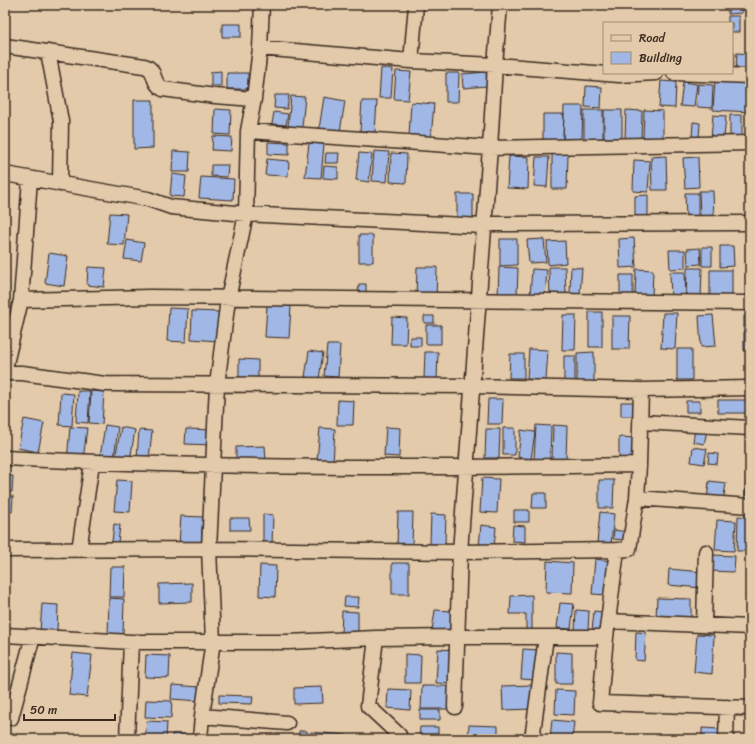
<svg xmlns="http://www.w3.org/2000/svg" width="755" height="744" viewBox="0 0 755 744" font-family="Sriracha,sans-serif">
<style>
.building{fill:#a1b8e6;stroke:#3b2a1e}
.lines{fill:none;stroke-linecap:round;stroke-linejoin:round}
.minor-casing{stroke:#3b2a1e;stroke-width:17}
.minor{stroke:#e2caab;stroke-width:14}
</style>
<rect width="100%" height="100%" fill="#e2caab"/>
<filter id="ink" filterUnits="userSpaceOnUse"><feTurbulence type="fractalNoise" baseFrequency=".025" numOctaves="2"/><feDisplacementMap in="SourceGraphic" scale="8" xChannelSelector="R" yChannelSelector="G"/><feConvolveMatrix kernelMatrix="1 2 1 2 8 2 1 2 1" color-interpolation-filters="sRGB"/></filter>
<g filter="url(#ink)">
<!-- building -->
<path class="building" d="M728,5H742V13L728,14Z
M728,16H739V32H732V23H728Z
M222,24H241V37H222Z
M732,52L735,53L733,68H732Z
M737,53L750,54V69H736Z
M381,68L393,69L391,98H379Z
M221,71V86H211V72Z
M396,71L411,72L408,100L394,99Z
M486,72L487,86L463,88L462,74Z
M227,73H248V89H227Z
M446,73H459L458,102H446Z
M661,81L676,82L675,108L659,107Z
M715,81L750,83V112L713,110Z
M683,82L697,84L694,107L680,106Z
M698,84L713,85L712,108L697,107Z
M586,86L602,87L601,108L585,107Z
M275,95H289L287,109L274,108Z
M291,96L305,97L302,127L288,126Z
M324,97L345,101L340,132L319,129Z
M134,100H153V148L134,149Z
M362,101H377L375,132L360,131Z
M411,102L434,104L431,138L409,136Z
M564,106H583L582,140H563Z
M215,109L231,110L230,135L214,134Z
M584,110H603V139H584Z
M604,110H622V138H604Z
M626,110L642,111L641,140L625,139Z
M644,110L663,111V139H643Z
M274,112L288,114L286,125L272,124Z
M543,114H564L563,140H543Z
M713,115L726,116L724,138H711Z
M730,115H742V138H730Z
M693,122L700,123L699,138H692Z
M213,136L232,137L231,151L212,150Z
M268,142L289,143V155L268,154Z
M309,143L324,144L321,178L305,177Z
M173,151L190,152L189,172H172Z
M374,151L389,152L387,182L372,181Z
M326,153H339L338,163H325Z
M359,153L372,154L369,182L356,180Z
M391,153L407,154L406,183L390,182Z
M552,154H568L567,189H552Z
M509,156L529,157L528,189L507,188Z
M666,156L667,190H652L651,157Z
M536,157H549L547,187L534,186Z
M698,157L699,187L685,188L683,158Z
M267,159L289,161L288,176L265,175Z
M634,160L650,161L648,192L633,191Z
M211,165H228L227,177L211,176Z
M324,166L338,167V179L323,178Z
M172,174L186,176L184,197L170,196Z
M201,177L234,179L233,200L199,198Z
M699,191H713L714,218H700Z
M685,193H698V219H686Z
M457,194H473V220H457Z
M648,195V217H635V196Z
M110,213L127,214L124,245L107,244Z
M359,235H373V262H359Z
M634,238L636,267L620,268L619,239Z
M500,239H517V265L500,266Z
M544,239L546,262L529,263L527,240Z
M127,240L144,243L141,261L124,259Z
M565,241L566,263L548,265L547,242Z
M720,246H733L734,266L720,267Z
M702,247H712V266H702Z
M700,248L701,264L688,265L687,249Z
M669,250H685V268L670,269Z
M49,253L68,256L64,286L45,283Z
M88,267L106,268L104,287L87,285Z
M417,267H437L436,300L416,299Z
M499,267L518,268L517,297L498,296Z
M549,267H565L566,295L550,296Z
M571,267L582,268L580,294L570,293Z
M687,268H702L701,299L686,298Z
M532,269L547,270L545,297L530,296Z
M636,269L653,270L652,297H635Z
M710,270H732V296H710Z
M670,272H685L686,298L671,299Z
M620,275H633V296H620Z
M359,284H366V294H358Z
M267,305L291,306L289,338L265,337Z
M169,308L188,309L186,342L167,341Z
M192,311L220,312L218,341L191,339Z
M589,312H602V347H589Z
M663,313H677L675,349L661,348Z
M563,315H576L575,350H562Z
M713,315L716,346L701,347L699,316Z
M424,316H434V323H424Z
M612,316H630L629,349H612Z
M744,316H750V350H744Z
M392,317L407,318L406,344H391Z
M426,325H441V344H426Z
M410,337H421V346H410Z
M327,345H340L338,377L324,376Z
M529,349L548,350L546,380L527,379Z
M677,349H692V380H677Z
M309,351L323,353L319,379L305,377Z
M425,352H438L437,380L424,379Z
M594,352V382H577V353Z
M510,354H524V378H509Z
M564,356H575V383L564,382Z
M239,359L258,360V378H239Z
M78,391H90L88,423L76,422Z
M91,391L104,392L102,424L89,423Z
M61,393L74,394L72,426L59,425Z
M488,399H503L502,424H487Z
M338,400L354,401L353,425H337Z
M718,400H748V413H718Z
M686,401H700V412H686Z
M621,402H637V416H621Z
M24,419L44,423L38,452L18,448Z
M105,425L118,427L114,459L100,457Z
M536,425L551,426L550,459H534Z
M553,425L567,426L566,460H552Z
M70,427L87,428L83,461H67Z
M121,427L135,430L130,461L115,459Z
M386,427L400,428L399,457L384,456Z
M320,428L335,429L333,463L317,461Z
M503,428H515V455H503Z
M186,429L215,430L214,445L185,444Z
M486,429H500L499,458H485Z
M695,429L707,431L704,444L693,442Z
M139,430L152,431L149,459L137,458Z
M521,430L535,432L531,459L518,457Z
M619,437L638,438L637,461H619Z
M265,446L266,461L236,462V447Z
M693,447L707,449L704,464L691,462Z
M709,453L718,454L717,464L708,463Z
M749,461H750V472H748Z
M5,476H13L12,492H5Z
M746,476H750V499H745Z
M482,478L499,479L497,513L480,512Z
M117,480L132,481L130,512L114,511Z
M599,480H614L613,508H599Z
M709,481L726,483L723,502L707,501Z
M533,493H546V508H532Z
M5,496H13L12,512L5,511Z
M514,510H529V522H514Z
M398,512H413L412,547H397Z
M600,512L614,514L611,544L597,543Z
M263,514L273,515L272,544H263Z
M431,514L446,515L445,544H430Z
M181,516L203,517L201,545L179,544Z
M738,516L750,517V551H737Z
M230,518H249L250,530H230Z
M717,520L736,521L734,551L715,550Z
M114,524L120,525L118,543L112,542Z
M481,525L496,527L494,547L479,546Z
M513,525L525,526V542L512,541Z
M614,530L627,532L626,540L613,539Z
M712,555L735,556L734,572L711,571Z
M595,559L611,561L607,595L592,594Z
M547,561L573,563L572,593L546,592Z
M392,563H409V594H392Z
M260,565L276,566L275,597L259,596Z
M110,567H125L124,597H109Z
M669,569L703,572L702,588L668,585Z
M192,583V602L159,603V584Z
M532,595V634H526V614H510L511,596Z
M345,597H359L358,607L344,606Z
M109,598L124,599L123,636H108Z
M657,598L691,599V619L656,618Z
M560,603L574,604L571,629L557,628Z
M42,604L58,605L57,632L40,631Z
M746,606H750V621L744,620Z
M435,610L452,611L450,633L432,631Z
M576,610L589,611L588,631L575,630Z
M342,611L358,612V635L341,634Z
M594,611L603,612L601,632L592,631Z
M636,632L646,633L644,661L635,660Z
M697,634L714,635L712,674L694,672Z
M438,649L454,650L452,684L436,683Z
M523,649L538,650L536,680L521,679Z
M556,652L572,653V684H556Z
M73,653L92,655L87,697L69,695Z
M405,654L421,655L420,683H405Z
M146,655L170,656L169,678L145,677Z
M172,685L200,687V701L171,699Z
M533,685L534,709L503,710L502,686Z
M422,686H454V709H421Z
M322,687L323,703L294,704V688Z
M388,689L411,690L410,710L387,708Z
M556,690L575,691L574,715L555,714Z
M219,695L253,696L252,704L219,703Z
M146,700L172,701L171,718L145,717Z
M420,710H440V720H420Z
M552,720L574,722L572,739H550Z
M147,721L167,722L166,739H145Z
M469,725L498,726V738L468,737Z
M420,727H438V739H419Z
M702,728L719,729V739H702Z
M299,731H307L308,739H299Z
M311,732L346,735L345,739H310Z
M172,734L199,735V739H172Z"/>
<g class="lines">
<!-- minor casing -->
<g class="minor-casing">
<path id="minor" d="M5,46L144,66C158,70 150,82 163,89L215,96L254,99
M260,48L411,61L495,65L619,75L656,73
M48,52L61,121L60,184
M411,61L416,5
M674,73L750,76
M248,131L490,148L750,143
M5,174L148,199L171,207L246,214L483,226L493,224L750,223
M21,300L150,297L750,303
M5,368L21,300L30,179
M5,373H22L105,384L471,386L641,390L750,388
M641,422L750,428
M5,458C216,469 428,468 639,465L637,498L629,549L617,550
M639,465L641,390
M637,498L750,506
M5,550L209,549L460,552L617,550L606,637L600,703L750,708
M79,550L92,463
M608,621L750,627
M704,624L706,552
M5,635L131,642H288L376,638L456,637H606
M376,638L368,706L399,735V739
M455,707L460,552L490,148L495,65L500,5
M5,716L11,718L33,636
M202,716L287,723
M127,739L131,642
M200,739L202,716L213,641L209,549L217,385L228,299L246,214L248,131L254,99L260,48L262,5
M532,739L546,637
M726,739L727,707"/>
</g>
<!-- minor -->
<use href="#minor" class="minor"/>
</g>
</g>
<!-- margin -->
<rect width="755" height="744" fill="none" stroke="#e2caab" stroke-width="20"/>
<rect x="10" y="10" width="735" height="724" fill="none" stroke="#3b2a1e" stroke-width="1.5" filter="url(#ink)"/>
<!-- legend -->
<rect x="603" y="22" width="130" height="52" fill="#e2caab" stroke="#9f8a73"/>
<rect x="611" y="35" width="20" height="6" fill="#e2caab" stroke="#9f8a73"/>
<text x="639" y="42" font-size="12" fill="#3b2a1e">Road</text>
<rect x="611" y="52" width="20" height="12" fill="#a1b8e6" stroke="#9f8a73"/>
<text x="639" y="62" font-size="12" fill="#3b2a1e">Building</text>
<!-- scale -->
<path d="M24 714v6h91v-6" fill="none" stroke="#3b2a1e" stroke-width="2"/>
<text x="30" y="714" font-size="12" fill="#3b2a1e" stroke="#e2caab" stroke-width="3" paint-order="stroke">50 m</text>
</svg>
